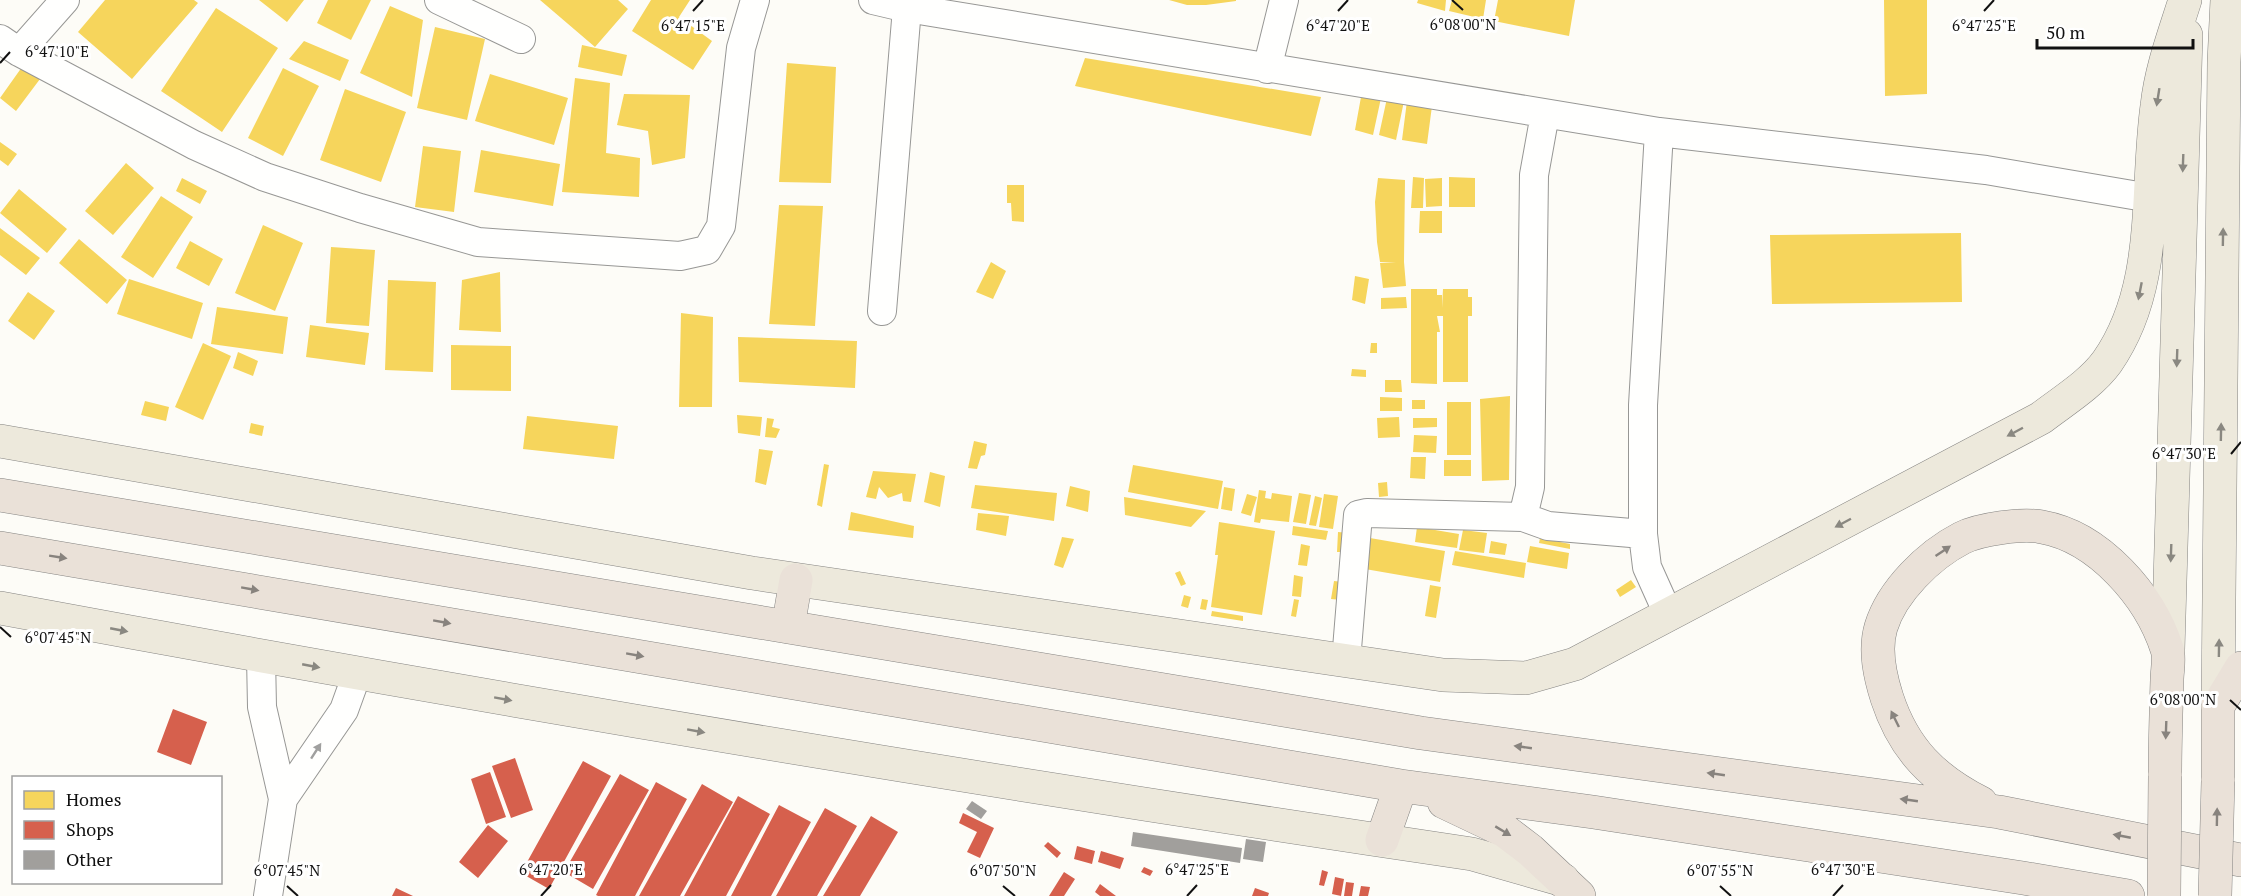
<svg xmlns="http://www.w3.org/2000/svg" width="2241" height="896" viewBox="0 0 2241 896" font-family="'PT Serif',serif">
<style>
.homes{fill:#f6d55c}
.shops{fill:#d6604d}
.building{fill:#a19f9c}
.lines{fill:none;stroke-linecap:round;stroke-linejoin:round}
.minor-casing{stroke:#979795;stroke-width:30}
.major-casing{stroke:#858482;stroke-width:34}
.highway-casing{stroke:#858482;stroke-width:34}
.minor{stroke:#fffffe;stroke-width:28}
.major{stroke:#ede9dc;stroke-width:33}
.highway{stroke:#eae1d8;stroke-width:33}
.highway-bridge-casing{stroke:#858482;stroke-width:34;stroke-linecap:butt}
.highway-bridge{stroke:#eae1d8;stroke-width:33}
.oneway{fill:#8a8881}
.oneway2{fill:#88837e}
.oneway3{fill:#a0a09f}
.ticks{fill:none;stroke:#111;stroke-width:2}
.ticks-label{font-size:15px;text-anchor:middle;fill:#111;stroke:#fff;stroke-width:6;stroke-linejoin:round;paint-order:stroke}
</style>
<rect width="100%" height="100%" fill="#fdfcf7"/>
<!-- homes -->
<path class="homes" d="M105,0H194L198,3L132,79L78,32Z
M259,0H304L287,22Z
M328,0H371L351,40L317,23Z
M540,0H618L628,9L595,47Z
M651,0H690L679,17L712,41L693,70L632,31Z
M1169,0H1236V1L1206,5H1187Z
M1418,0H1446L1445,11L1417,3Z
M1452,0H1486L1483,19L1449,11Z
M1498,0H1575L1569,36L1494,21Z
M1884,0H1927V94L1885,96Z
M390,6L423,20L412,97L360,73Z
M216,8L278,48L222,132L161,91Z
M435,27L485,39L467,120L417,108Z
M304,41L349,60L340,81L289,59Z
M582,45L627,55L622,76L578,67Z
M1085,58L1321,97L1311,136L1075,86Z
M787,63L836,67L831,183L779,182Z
M22,67L40,79L16,111L0,98Z
M283,68L319,86L283,156L248,138Z
M490,74L568,98L554,145L475,121Z
M575,78L610,83L606,153L640,158L639,197L562,192Z
M345,89L406,112L381,182L320,160Z
M624,94L690,95L685,158L652,165L648,131L617,125Z
M1361,97L1381,98L1373,135L1355,130Z
M1387,98L1404,101L1396,140L1379,135Z
M1407,101L1432,106L1427,144L1402,140Z
M0,142L17,154L8,166L0,160Z
M423,146L461,151L454,212L415,207Z
M481,150L560,164L553,206L474,192Z
M126,163L154,188L113,235L85,211Z
M1413,177L1424,178L1423,208H1411Z
M1449,177L1475,178V207H1449Z
M182,178L207,191L200,204L176,191Z
M1378,178L1405,180L1404,262L1406,286L1383,288L1380,263L1396,262H1380L1377,242L1375,202Z
M1442,178V206L1426,207L1425,179Z
M1007,185H1024V222L1012,221L1011,203H1007Z
M19,189L67,229L47,253L0,213Z
M161,196L193,217L153,278L121,257Z
M779,205L823,206L815,326L769,324Z
M1420,211H1442V233H1419Z
M263,225L303,243L275,311L235,293Z
M0,228L40,258L26,275L0,255Z
M1961,233L1962,302L1772,304L1770,235Z
M79,239L127,280L107,304L59,263Z
M190,241L223,259L209,286L176,268Z
M331,247L375,250L369,326L326,323Z
M991,262L1006,271L993,299L976,292Z
M500,272L501,332L459,330L462,280Z
M1355,276L1369,279L1365,304L1352,300Z
M129,279L203,303L192,339L117,314Z
M388,280L436,282L433,372L385,370Z
M1411,289H1437V295H1442V308L1443,289H1468V297H1472V316H1468V382H1443V316H1437L1440,332H1437V384L1411,383Z
M28,292L55,311L34,340L8,321Z
M1406,297L1407,308L1381,309V298Z
M217,307L288,317L283,354L211,344Z
M681,313L713,317L712,407H679Z
M310,325L369,333L365,365L306,357Z
M738,337L857,341L855,388L739,382Z
M203,343L231,356L203,420L175,407Z
M1371,343H1377V353H1370Z
M451,345L511,346V391L451,390Z
M238,352L258,361L253,376L233,368Z
M1352,369L1366,370V377L1351,376Z
M1385,380H1401L1402,392H1385Z
M1510,396L1509,480L1482,481L1480,399Z
M1380,397L1402,398V411H1380Z
M1412,400H1425V409H1412Z
M145,401L169,407L166,421L141,415Z
M1447,402H1471V455H1447Z
M737,415L762,417L760,436L738,433Z
M527,416L618,426L614,459L523,449Z
M1399,417L1400,437L1378,438L1377,418Z
M767,418L774,419L772,427L780,429L776,438L765,437Z
M1413,418H1437V427L1413,428Z
M251,423L264,426L262,436L249,433Z
M1414,435L1437,436L1436,453L1413,452Z
M974,441L987,444L985,455L981,456L977,469L968,468Z
M759,449L773,451L766,485L755,482Z
M1411,457H1426L1425,479L1410,478Z
M1444,460H1471V476H1444Z
M824,464L829,465L822,507L817,505Z
M1133,465L1223,481L1218,509L1128,492Z
M873,471L916,474L911,502L903,501L902,493L888,498L879,487L876,499L866,497Z
M930,472L945,476L940,507L924,502Z
M1387,482L1388,496L1379,497L1378,483Z
M975,485L1057,493L1054,521L971,508Z
M1070,486L1090,491L1088,512L1066,506Z
M1224,487L1235,489L1232,511L1221,509Z
M1259,490L1266,491L1265,498L1271,499L1272,493L1292,496L1289,522L1261,519L1260,523L1254,522Z
M1299,493L1311,495L1306,524L1293,522Z
M1247,494L1257,497L1251,516L1241,513Z
M1324,494L1338,496L1333,529L1319,527Z
M1315,496L1322,498L1316,526L1309,525Z
M1124,497L1206,511L1191,527L1125,515Z
M851,512L914,526L913,538L848,530Z
M978,513L1009,516L1006,536L976,530Z
M1219,522L1275,531L1262,615L1211,607L1218,555H1215Z
M1293,526L1328,531L1326,540L1292,535Z
M1417,527L1459,534L1457,548L1415,542Z
M1463,530L1487,533L1484,553L1459,550Z
M1338,532L1349,533L1348,552H1337Z
M1062,537L1074,539L1063,568L1054,565Z
M1370,538L1445,551L1440,582L1365,569Z
M1540,538L1570,544V549L1539,543Z
M1491,541L1507,544L1505,555L1489,553Z
M1301,544L1310,546L1307,566L1298,565Z
M1530,546L1569,553L1567,569L1527,562Z
M1455,551L1526,563L1524,578L1452,565Z
M1180,571L1186,584L1181,586L1175,573Z
M1294,575L1303,577L1301,597L1292,596Z
M1631,580L1636,587L1620,597L1616,590Z
M1334,581L1343,582L1341,600L1331,599Z
M1430,585L1441,587L1436,618L1425,616Z
M1184,595L1191,597L1188,608L1181,606Z
M1202,599L1208,600L1206,610L1200,609Z
M1294,599L1299,600L1296,617L1291,616Z
M1212,611L1243,616V621L1211,616Z"/>
<!-- shops -->
<path class="shops" d="M173,709L207,722L191,765L157,752Z
M515,758L533,810L511,818L492,766Z
M583,761L611,776L549,889L521,873Z
M490,772L506,817L486,824L471,779Z
M620,774L649,790L593,889L564,872Z
M656,782L687,799L635,896H598L596,895Z
M702,784L733,802L680,896H639Z
M738,796L770,814L726,896H684Z
M779,805L811,822L771,896H731Z
M825,808L857,826L817,896H776Z
M963,813L994,828L980,858L967,852L977,832L959,823Z
M871,816L898,832L860,896H823Z
M488,825L508,841L478,878L459,862Z
M1048,842L1061,853L1057,858L1044,846Z
M1077,846L1095,851L1092,864L1074,859Z
M1101,851L1124,858L1120,869L1098,862Z
M1144,867L1153,871L1150,876L1141,872Z
M1322,870L1328,872L1324,886L1319,885Z
M1064,872L1075,879L1064,896H1049Z
M1335,877L1344,879L1341,896L1332,894Z
M1346,882L1354,883L1352,896H1344Z
M1100,884L1116,896H1100L1095,892Z
M1361,886L1370,887L1368,896H1359Z
M396,888L413,896H392Z
M1255,888L1269,893L1268,896H1252Z"/>
<!-- building -->
<path class="building" d="M972,801L987,811L981,819L966,809Z
M1133,832L1242,848L1240,863L1131,846Z
M1246,839L1266,842L1263,862L1243,859Z"/>
<g class="lines">
<!-- minor casing -->
<g class="minor-casing">
<path id="minor" d="M439,0L521,39
M873,0L907,8L1659,132L1986,170L2150,198
M0,39L19,52L194,145L265,177L360,208L478,242L680,256L707,250L721,226L741,48L755,0
M19,52L65,0
M1267,69L1284,0
M1545,114L1534,175L1530,487L1523,517L1548,526L1643,534
M1659,132L1643,405V534L1647,567L1669,616
M882,311L907,8
M261,657L262,707L283,799L268,896
M1346,661L1358,515L1367,513L1523,517
M283,799L344,710L357,674"/>
</g>
<!-- major casing -->
<g class="major-casing">
<path id="major" d="M0,441L752,573L1443,675L1526,678L1575,664L2041,418C2063,401 2091,384 2107,362C2160,286 2145,193 2157,106C2161,69 2174,35 2185,0
M0,608C489,699 980,781 1472,854L1563,880
M2168,650L2186,35
M2218,706L2224,62L2227,0"/>
</g>
<!-- highway casing -->
<g class="highway-casing">
<path id="highway" d="M0,495L1421,733L1999,812L2241,860
M0,548L1401,786L1593,812L2023,878L2128,896
M788,627L796,580
M2218,781V706L2241,668
M1444,802L1505,831L1530,850L1579,896
M1981,803C1934,779 1904,750 1887,698C1880,676 1874,650 1881,627C1892,591 1929,555 1962,538C1980,529 2023,523 2042,527C2099,537 2150,596 2167,649C2170,658 2167,671 2167,680C2166,712 2165,744 2165,776
M1382,840L1401,786"/>
</g>
<!-- minor -->
<use href="#minor" class="minor"/>
<!-- major -->
<use href="#major" class="major"/>
<!-- highway -->
<use href="#highway" class="highway"/>
<!-- highway-bridge casing -->
<g class="highway-bridge-casing">
<path id="highway-bridge" d="M2164,896L2165,776
M2215,896L2218,781"/>
</g>
<!-- highway-bridge -->
<use href="#highway-bridge" class="highway-bridge"/>
</g>
<!-- one-way arrows -->
<defs><path id="oneway-solid" d="M-6-.8H1V-3.2L6.5 0L1 3.2V.8H-6Z" transform="scale(1.5)"/></defs>
<g class="oneway">
<use href="#oneway-solid" transform="translate(2158 97) rotate(99)"/>
<use href="#oneway-solid" transform="translate(2183 163) rotate(92)"/>
<use href="#oneway-solid" transform="translate(2223 237) rotate(-89)"/>
<use href="#oneway-solid" transform="translate(2140 291) rotate(101)"/>
<use href="#oneway-solid" transform="translate(2177 358) rotate(92)"/>
<use href="#oneway-solid" transform="translate(2015 432) rotate(152)"/>
<use href="#oneway-solid" transform="translate(2221 432) rotate(-89)"/>
<use href="#oneway-solid" transform="translate(1843 523) rotate(152)"/>
<use href="#oneway-solid" transform="translate(2171 553) rotate(92)"/>
<use href="#oneway-solid" transform="translate(119 630) rotate(11)"/>
<use href="#oneway-solid" transform="translate(2219 648) rotate(-89)"/>
<use href="#oneway-solid" transform="translate(311 666) rotate(11)"/>
<use href="#oneway-solid" transform="translate(503 699) rotate(10)"/>
<use href="#oneway-solid" transform="translate(696 731) rotate(10)"/>
</g>
<g class="oneway2">
<use href="#oneway-solid" transform="translate(1943 551) rotate(-34)"/>
<use href="#oneway-solid" transform="translate(58 557) rotate(9)"/>
<use href="#oneway-solid" transform="translate(250 589) rotate(10)"/>
<use href="#oneway-solid" transform="translate(442 622) rotate(10)"/>
<use href="#oneway-solid" transform="translate(635 655) rotate(10)"/>
<use href="#oneway-solid" transform="translate(1895 719) rotate(-116)"/>
<use href="#oneway-solid" transform="translate(2166 730) rotate(92)"/>
<use href="#oneway-solid" transform="translate(1523 747) rotate(-172)"/>
<use href="#oneway-solid" transform="translate(1716 774) rotate(-172)"/>
<use href="#oneway-solid" transform="translate(1909 800) rotate(-172)"/>
<use href="#oneway-solid" transform="translate(2217 817) rotate(-89)"/>
<use href="#oneway-solid" transform="translate(1503 831) rotate(31)"/>
<use href="#oneway-solid" transform="translate(2122 836) rotate(-169)"/>
</g>
<use class="oneway3" href="#oneway-solid" transform="translate(316 751) rotate(-57)"/>
<!-- ticks -->
<path class="ticks" d="M1452,0L1463,10M693,11L703,0M1338,11L1348,0M1984,11L1994,0M0,63L10,52M2231,454L2241,442M0,627L11,637M2230,700L2241,710M287,886L298,896M1003,886L1015,896M1720,886L1731,896M541,896L551,885M1187,896L1197,885M1833,896L1843,885"/>
<g class="ticks-label">
<text x="1463" y="30">6°08'00"N</text>
<text x="693" y="31">6°47'15"E</text>
<text x="1338" y="31">6°47'20"E</text>
<text x="1984" y="31">6°47'25"E</text>
<text x="57" y="57">6°47'10"E</text>
<text x="2184" y="459">6°47'30"E</text>
<text x="58" y="643">6°07'45"N</text>
<text x="2183" y="705">6°08'00"N</text>
<text x="551" y="875">6°47'20"E</text>
<text x="1197" y="875">6°47'25"E</text>
<text x="1843" y="875">6°47'30"E</text>
<text x="287" y="876">6°07'45"N</text>
<text x="1003" y="876">6°07'50"N</text>
<text x="1720" y="876">6°07'55"N</text>
</g>
<!-- legend -->
<rect x="12" y="776" width="210" height="108" fill="#ffffff" stroke="#a0a0a0" stroke-width="1.5"/>
<rect x="24" y="791" width="30" height="18" fill="#f6d55c" stroke="#a0a0a0" stroke-width="1.5"/>
<text x="66" y="806" font-size="18" fill="#111111">Homes</text>
<rect x="24" y="821" width="30" height="18" fill="#d6604d" stroke="#a0a0a0" stroke-width="1.5"/>
<text x="66" y="836" font-size="18" fill="#111111">Shops</text>
<rect x="24" y="851" width="30" height="18" fill="#a19f9c" stroke="#a0a0a0" stroke-width="1.5"/>
<text x="66" y="866" font-size="18" fill="#111111">Other</text>
<!-- scale -->
<path d="M2037 39v9h156v-9" fill="none" stroke="#111111" stroke-width="3"/>
<text x="2046" y="39" font-size="18" fill="#111111" stroke="#ffffff" stroke-width="4.5" paint-order="stroke">50 m</text>
</svg>
